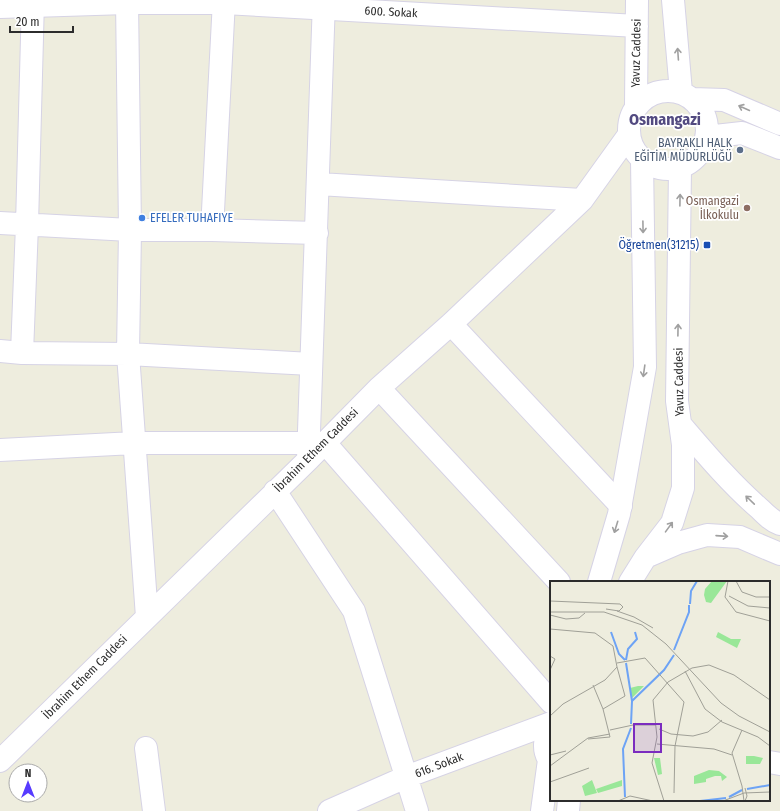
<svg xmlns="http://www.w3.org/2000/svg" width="780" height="811" viewBox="0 0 780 811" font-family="'Fira Sans Condensed',sans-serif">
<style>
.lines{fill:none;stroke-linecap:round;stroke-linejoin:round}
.street-casing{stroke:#d6d3e5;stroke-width:24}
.secondary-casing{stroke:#d6d3e5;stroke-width:24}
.street{stroke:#fff;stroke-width:22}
.secondary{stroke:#fff;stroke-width:22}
.oneway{stroke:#a0a0a0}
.service-dot{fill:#5c6f8a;stroke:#fff;stroke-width:1.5}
.education-dot{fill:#8d6e63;stroke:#fff;stroke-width:1.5}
.shop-dot{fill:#3f7fe0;stroke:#fff;stroke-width:1.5}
.transit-dot{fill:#1a4fb4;stroke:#fff;stroke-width:1.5}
.labels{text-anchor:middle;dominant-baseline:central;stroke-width:3.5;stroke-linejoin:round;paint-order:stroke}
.street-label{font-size:12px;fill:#2c2c2c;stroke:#fff}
.service-label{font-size:12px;fill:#4e5e75;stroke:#fff;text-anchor:end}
.education-label{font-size:12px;fill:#785e54;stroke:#fff;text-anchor:end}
.shop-label{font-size:12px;fill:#366cbe;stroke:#fff;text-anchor:start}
.transit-label{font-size:12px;fill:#164399;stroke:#fff;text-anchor:end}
.district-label{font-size:16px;font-weight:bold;fill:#524a80;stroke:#fff}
.inset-river{fill:none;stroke:#6da3f5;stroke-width:2}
.inset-road{fill:none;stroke:#a0a097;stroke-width:1}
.view{fill:#7b2cbf;fill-opacity:0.15;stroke:#7b2cbf;stroke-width:2}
.inset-edge{fill:none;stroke:#2c2c2c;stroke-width:2}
</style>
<rect width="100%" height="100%" fill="#eeedde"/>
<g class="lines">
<!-- street casing -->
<g class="street-casing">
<path id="street" d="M127,0L130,230L128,354L147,617
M319,184L582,200
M0,223L130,230H212L317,233
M212,230L224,0
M451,324L621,506
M0,351L22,353L27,225L33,0
M22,353L128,354L311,364
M379,388L559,582
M325,443L551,702
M0,450L134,443H309
M308,460L324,0
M275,491L354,611L417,811
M146,748L154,811
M0,761L308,460L379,388L451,324L582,200L628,136
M769,762L780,764
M329,811L406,777L551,723"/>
</g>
<!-- secondary casing -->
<g class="secondary-casing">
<path id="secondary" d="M673,0L681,92
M0,7L127,3H224L637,26
M629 130a39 39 0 1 1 78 0a39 39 0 1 1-78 0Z
M692,99L724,100L780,124
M636,106L637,0
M706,137L742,133L780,148
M680,424C705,453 731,484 760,509C766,515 772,521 780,524
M648,556L678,543L707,535L740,537L780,554
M599,582L619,514L645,367L642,160
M630,582L645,558L672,523L683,488V445L677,401L680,168
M551,727C544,737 542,752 551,762
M542,811L549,760
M568,811L569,800"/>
</g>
<!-- street -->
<use href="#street" class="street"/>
<!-- secondary -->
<use href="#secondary" class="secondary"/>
</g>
<!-- one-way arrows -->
<defs><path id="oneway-shaft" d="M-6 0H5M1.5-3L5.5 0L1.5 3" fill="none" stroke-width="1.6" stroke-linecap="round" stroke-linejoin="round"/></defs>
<g class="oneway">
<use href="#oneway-shaft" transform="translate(678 54) rotate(-94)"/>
<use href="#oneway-shaft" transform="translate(744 108) rotate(-156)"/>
<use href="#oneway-shaft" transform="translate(680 200) rotate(-89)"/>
<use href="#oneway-shaft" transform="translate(643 227) rotate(89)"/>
<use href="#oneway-shaft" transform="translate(678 330) rotate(-89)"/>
<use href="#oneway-shaft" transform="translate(644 371) rotate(98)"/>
<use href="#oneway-shaft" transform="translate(750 500) rotate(-136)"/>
<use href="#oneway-shaft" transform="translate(616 527) rotate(107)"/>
<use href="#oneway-shaft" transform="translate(669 527) rotate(-54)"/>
<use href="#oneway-shaft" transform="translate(722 536) rotate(4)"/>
</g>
<!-- markers -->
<circle class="service-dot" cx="740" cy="150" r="4"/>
<circle class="education-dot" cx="747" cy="208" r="4"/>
<circle class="shop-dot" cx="142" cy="218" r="4"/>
<rect class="transit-dot" x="703" y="241" width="8" height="8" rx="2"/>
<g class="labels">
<!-- street labels -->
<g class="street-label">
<text transform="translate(391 12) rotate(3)">600. Sokak</text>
<text transform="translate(636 53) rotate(-89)">Yavuz Caddesi</text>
<text transform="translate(679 382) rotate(-91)">Yavuz Caddesi</text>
<text transform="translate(316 450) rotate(-45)">İbrahim Ethem Caddesi</text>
<text transform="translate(85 677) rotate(-45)">İbrahim Ethem Caddesi</text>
<text transform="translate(439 765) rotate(-21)">616. Sokak</text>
</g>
<!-- service labels -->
<g class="service-label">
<text x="732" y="143">BAYRAKLI HALK<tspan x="732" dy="14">EĞİTİM MÜDÜRLÜĞÜ</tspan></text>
</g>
<!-- education labels -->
<g class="education-label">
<text x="739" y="201">Osmangazi<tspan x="739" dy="14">İlkokulu</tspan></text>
</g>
<!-- shop labels -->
<g class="shop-label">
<text x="150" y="218">EFELER TUHAFIYE</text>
</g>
<!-- transit labels -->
<g class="transit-label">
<text x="699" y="245">Öğretmen(31215)</text>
</g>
<!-- district labels -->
<g class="district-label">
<text x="665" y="119">Osmangazi</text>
</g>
</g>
<!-- overview -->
<g transform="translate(550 581)">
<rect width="220" height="220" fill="#eeedde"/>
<path d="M162,0H177L161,22L156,21L154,14L155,8ZM168,51L181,58H191L187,67L166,56ZM88,105H94L82,117L80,107ZM196,175H204L213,177L210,183H196ZM104,177H110L112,193L108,194ZM159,189L169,190L177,196L172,200L171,195H165L156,198V201L144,203V195ZM42,199L47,212L35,215L32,205ZM72,199V205L48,212L46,208Z" fill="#99e798"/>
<path class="inset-river" d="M140,23L141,10L147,0M61,51L69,73L75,79M124,69L139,31V24M76,79L78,68L87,58L85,51M76,82L82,120M81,143L82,120L114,89L124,74M197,208L220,204M75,216L73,168L81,147M179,216L192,209M150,220L176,217"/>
<path class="inset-road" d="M178,0L175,16L186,31L220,40M186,0L192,11L206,16H220M179,15L198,25L220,27M0,20L70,23L73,26L69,30L56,28M67,30L84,36L103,47M0,31H54L92,44L116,63L171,122L189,135L220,151M0,34L16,38L29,37L35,32M0,48L45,52L63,65L67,86M0,75L5,78L0,89M67,82L95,77L134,121L125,165M135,90L155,128L172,141L208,156L220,165M43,104L53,128M0,135L13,123L55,99L67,86L75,115L53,128L60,156L38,158M109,148L121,153L143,155L158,151L172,139M60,149L83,144H106M192,149L182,172L192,205L194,220M107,163L164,168L182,174M0,174L16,170M0,185L38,157L60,153M0,201L39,187M195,207L197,215L195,220M124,212L125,165M68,220L80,215L103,220M114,220L102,182L107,156L103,119L118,101L142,87L159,84L184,94L220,119M173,220L194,212L220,211"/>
<path class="view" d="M84,143H111V171H84Z"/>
<rect width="220" height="220" class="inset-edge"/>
</g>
<!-- north arrow -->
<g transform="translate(28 783)"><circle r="19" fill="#ffffff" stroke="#ababab"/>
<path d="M0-3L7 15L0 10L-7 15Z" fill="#573bff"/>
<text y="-6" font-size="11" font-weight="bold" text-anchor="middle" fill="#2c2c2c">N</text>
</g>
<!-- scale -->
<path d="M10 26v6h63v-6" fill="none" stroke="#2c2c2c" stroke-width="2"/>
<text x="16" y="26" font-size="12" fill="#2c2c2c" stroke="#ffffff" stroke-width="3" paint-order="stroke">20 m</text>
</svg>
